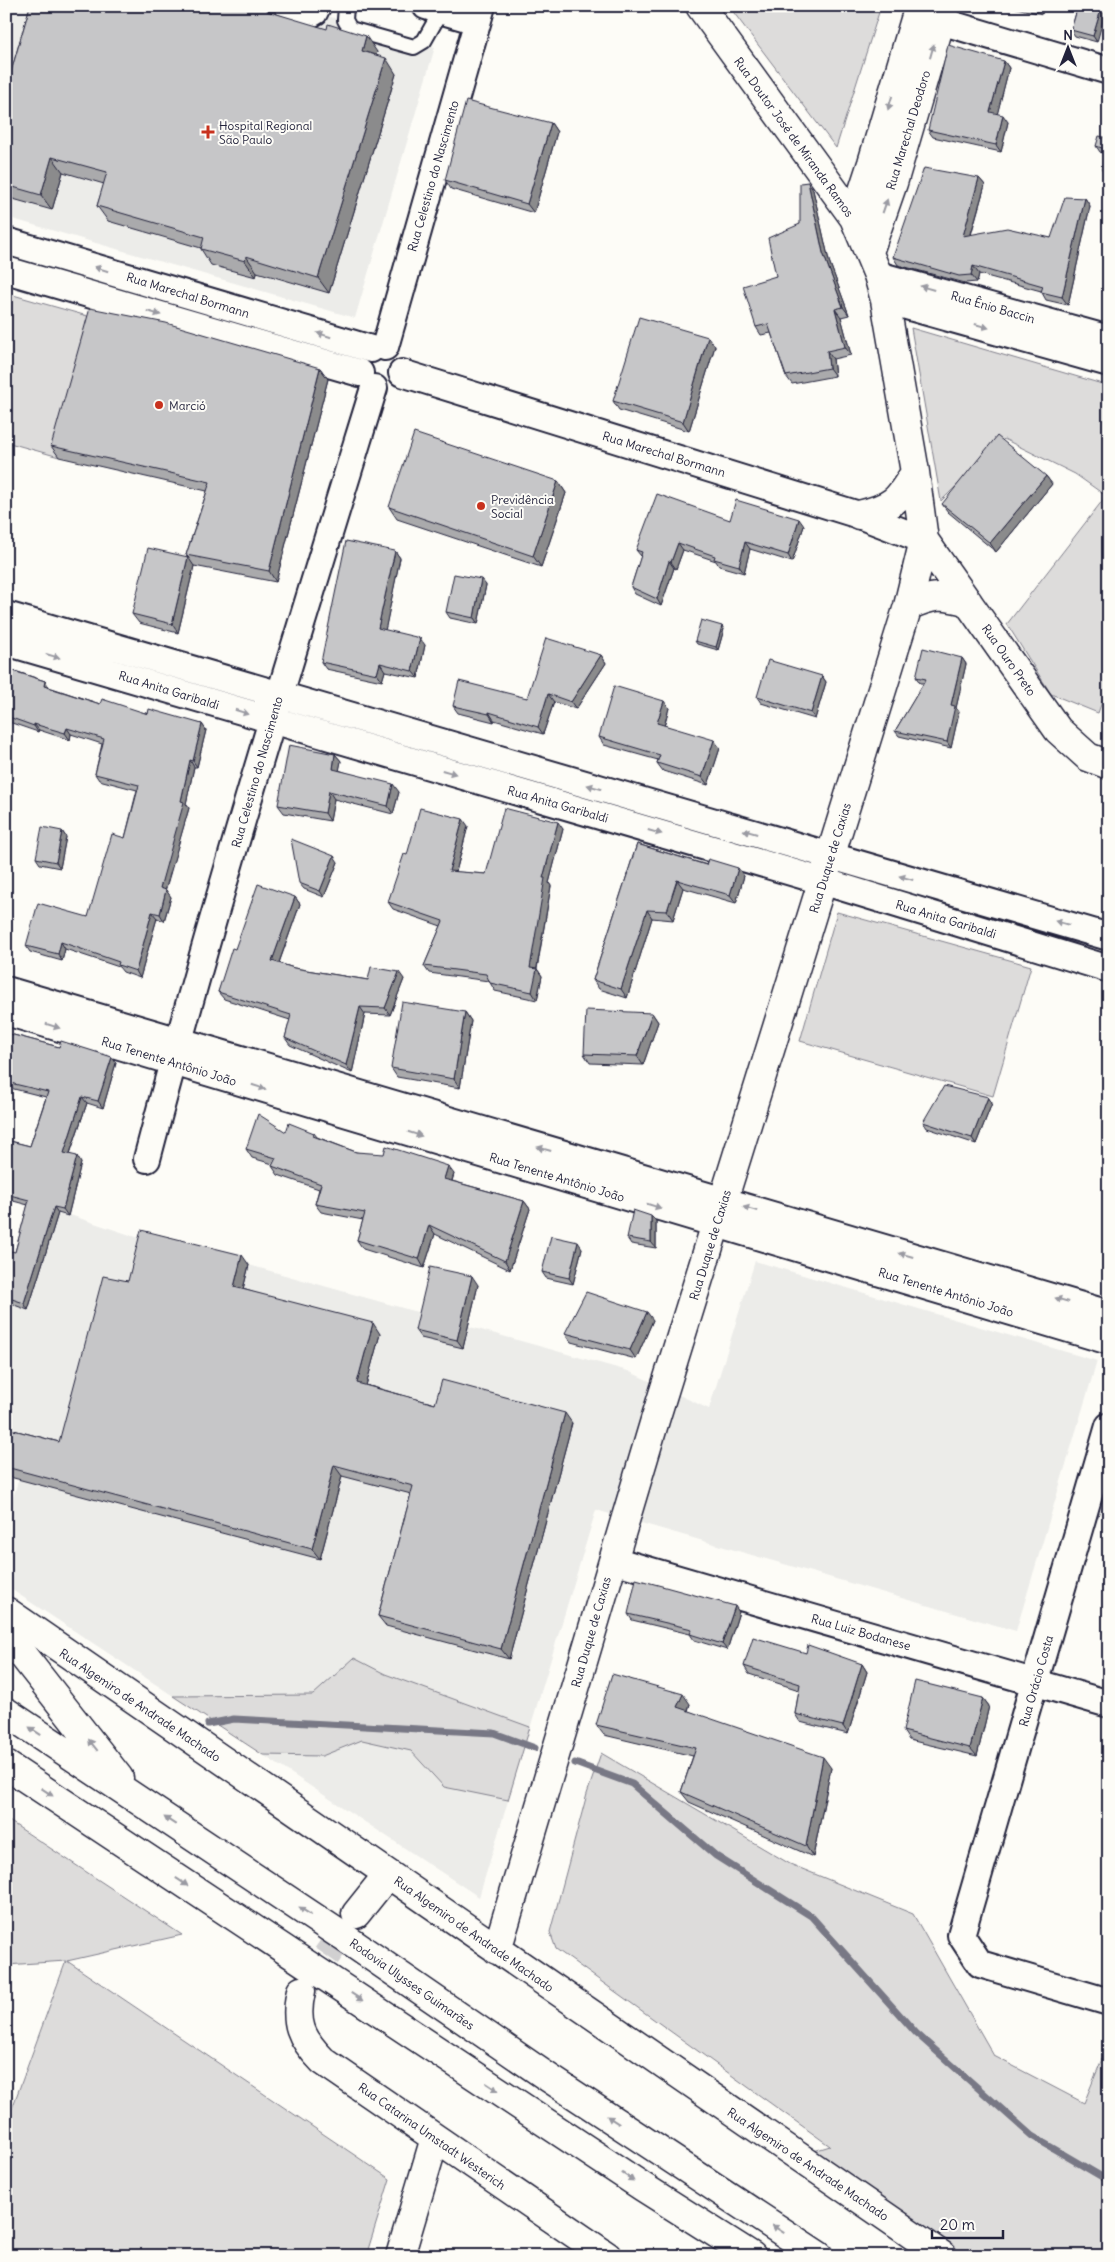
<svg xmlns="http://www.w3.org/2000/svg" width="1115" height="2262" viewBox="0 0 1115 2262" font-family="Delius,sans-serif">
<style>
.built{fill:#ecece9}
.green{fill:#dddcdb;stroke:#807f8b}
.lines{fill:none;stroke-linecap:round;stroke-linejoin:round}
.stream{stroke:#787885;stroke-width:7}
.secondary-tunnel{stroke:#d1d0d1;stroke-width:28;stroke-dasharray:28 14;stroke-linecap:butt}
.lane-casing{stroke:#22223b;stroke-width:18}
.street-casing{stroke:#22223b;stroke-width:30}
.secondary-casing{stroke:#22223b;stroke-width:31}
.highway-casing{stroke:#22223b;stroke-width:31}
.lane{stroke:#fdfcf7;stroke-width:14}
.street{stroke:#fdfcf7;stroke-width:26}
.secondary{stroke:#fdfcf7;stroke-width:28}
.highway{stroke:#fdfcf7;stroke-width:28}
.wall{fill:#aaaaac;stroke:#22223b}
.shaded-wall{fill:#8b8b8c;stroke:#22223b}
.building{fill:#c6c6c8;stroke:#22223b}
.oneway{fill:#9a9aa2}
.poi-dot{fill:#c8321e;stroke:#fdfcf7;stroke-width:2}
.labels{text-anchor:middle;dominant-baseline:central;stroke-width:4;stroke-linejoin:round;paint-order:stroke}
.poi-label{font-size:12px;fill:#22223b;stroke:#fdfcf7;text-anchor:start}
.street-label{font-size:12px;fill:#22223b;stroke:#fdfcf7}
</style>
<rect width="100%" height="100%" fill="#fdfcf7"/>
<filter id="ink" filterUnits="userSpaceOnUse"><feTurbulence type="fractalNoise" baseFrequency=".02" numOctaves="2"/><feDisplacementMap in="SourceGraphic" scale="10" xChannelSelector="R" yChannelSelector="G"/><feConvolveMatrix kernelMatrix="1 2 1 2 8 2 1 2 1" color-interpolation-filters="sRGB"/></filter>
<g filter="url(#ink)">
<!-- built -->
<path class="built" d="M6,6H293L435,47L355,318L6,217Z
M49,1208L148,1241L249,1265L628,1371L709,1409L755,1261L1097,1361L1016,1631L596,1510L479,1897L6,1586V1519L22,1469L6,1464V1302Z"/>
<!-- green -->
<path class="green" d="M731,6H881L836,148L731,9Z
M6,293L98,319L59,457L6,442Z
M911,328L1109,386V682L1098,713L1051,694L1007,624L1106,496L1075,474L1004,439L941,501Z
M837,912L1031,966L993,1096L800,1041Z
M354,1658L385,1674L530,1727L508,1800L444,1787L411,1751L362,1740L322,1756L263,1755L173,1696L313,1695Z
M601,1753L790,1864L913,1914L994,2056L1084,2103L1109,2042V2256H949L801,2155L830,2146L556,1949L550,1932L587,1794Z
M6,1819L182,1935L67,1961L390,2179L366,2256H6V2125L66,1961L6,1965Z"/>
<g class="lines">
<!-- stream -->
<path class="stream" d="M208,1724L234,1719L494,1733L535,1748
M575,1763L632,1784L716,1856L811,1916L916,2033L1032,2136L1109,2181"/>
<!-- secondary-tunnel -->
<path class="secondary-tunnel" d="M302,1990L354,1917"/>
<!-- lane casing -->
<g class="lane-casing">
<path id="lane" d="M267,6L314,19L319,16L324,6
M346,6L345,20L350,29L414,47L424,41L441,11"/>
</g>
<!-- street casing -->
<g class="street-casing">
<path id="street" d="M426,6L477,21
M920,15L1109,71
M6,241L371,349
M6,270L360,373
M878,275L1109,339
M885,300L1109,363
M385,347L482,6
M402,373L859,515L924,540
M6,615L1109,937
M6,642L822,881L1109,969
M6,990L1109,1314
M6,1012L1109,1341
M147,1159C215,900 295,644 374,388
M1109,1426L961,1935L980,1964L1109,2002
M613,1560L1109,1704"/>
</g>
<!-- secondary casing -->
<g class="secondary-casing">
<path id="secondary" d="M854,218L872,163L919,6
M869,252L893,183L945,6
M859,515C893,507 898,501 915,472
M924,540L1058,730L1088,757L1109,765
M908,606C933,595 942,594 968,602
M6,1611L943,2256
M356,1914L388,1874
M497,1950L655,1420L908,606L924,540L915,472L885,300L878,275L854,218L700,6
M301,1991C294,2022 300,2038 323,2061L607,2256
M400,2256L435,2138"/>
</g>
<!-- highway casing -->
<g class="highway-casing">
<path id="highway" d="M6,1634L119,1778
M6,1712L345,1938L543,2074L819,2256
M6,1765L643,2187L752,2256"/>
</g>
<!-- lane -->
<use href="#lane" class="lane"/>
<!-- street -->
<use href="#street" class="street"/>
<!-- secondary -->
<use href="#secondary" class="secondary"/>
<!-- highway -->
<use href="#highway" class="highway"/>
</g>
<!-- wall -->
<path class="wall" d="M30,6H271L277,14L377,52L376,55L396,74L329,293L257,272L256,277L211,265L201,249V248L108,221L97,206L104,184L63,172L52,210L6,197V89Z
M1015,6H1043L1042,14L1016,8Z
M1078,6L1097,42L1075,36L1071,30Z
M1004,61L1009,68L997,114L1008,122L1001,152L933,137L928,130Z
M551,123L557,132L534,213L451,189L445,180Z
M1109,138V187L1106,183L1107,176H1106L1102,170L1104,154L1100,152L1096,146Z
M979,178L985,185L971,235L1051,238L1085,198L1090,206L1068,305L1046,300L1041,291L979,274L977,282L965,283L898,265L893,257Z
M813,190L829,261L849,315L841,317L851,355L833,359L835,376L792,384L786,376L771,333L761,335L756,327L776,276L800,224Z
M715,346L689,431L619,410L613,401Z
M320,368L328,379L276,582L194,566L178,633L139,623L132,614L188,557L186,555L207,491L59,457L51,446Z
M1046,476L1052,484L996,552L948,512L942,504Z
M558,481L566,493L541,567L397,519L389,507Z
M730,520L804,526L792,562L750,549L744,573L719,566L716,561L683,550L676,569L674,568L661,606L635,594L631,587L641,556L636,550Z
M395,551L400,558L385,630L425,645L418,678L385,671L382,681L326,669L321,662Z
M486,585L478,624L450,618L446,612Z
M724,629L718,650L697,644L695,641Z
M601,655L606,663L576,709L554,702L543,734L494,720V722L458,713L453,706L527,698Z
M962,658L966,664L956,708L959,712L951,748L899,736L895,731L924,683H920L916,677Z
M6,664H8L12,670L45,681L49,687L100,704L202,724L206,730L197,767H194L186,804L189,808L165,890L171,897L164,921L157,918L140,978L123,972L119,967L65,949L62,961L30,952L26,946L88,917L125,838L137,790L99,780L95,774L102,744L71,734L70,740L39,730L38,732L6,721Z
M822,676L826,682L815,719L761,703L757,697Z
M669,708L664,725L720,748L708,785L663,771L657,763L658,760L604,745L599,737Z
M335,754L341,761L339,770L399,792L393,814L334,799L330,821L284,813L278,805Z
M468,826L456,872L486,874L563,829L549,883L551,886L537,969L542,976L537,1000L495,991L489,981L429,973L424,966L441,926L393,909L388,902L407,855Z
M62,831L66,837L60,868L40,864L36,858Z
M637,844L744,876L736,903L683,888L673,920L652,918L627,998L599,989L593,980Z
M338,862L324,897L304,889L299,883Z
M295,897L300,904L279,963L294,968L368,980L404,979L390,1015L365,1014L352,1073L290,1045L285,1038L290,1020L224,999L218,992L235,949Z
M465,1012L471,1021L460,1088L397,1077L391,1068Z
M652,1013L658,1022L643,1065L590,1063L584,1054Z
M6,1033L59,1047L112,1057L116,1063L103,1108L87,1103L70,1154L81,1163L68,1216L58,1213L28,1310L6,1302V1265L15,1252L28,1205L6,1199V1140L30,1146L46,1097L6,1087Z
M988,1097L992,1103L976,1144L927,1128L923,1122Z
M286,1132L314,1133L317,1137L356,1152L454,1174L452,1181L524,1201L530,1209L510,1270L435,1234L424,1268L363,1249L357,1240L363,1220L321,1212L315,1204L319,1189L278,1175L272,1166L273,1164L252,1158L246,1149Z
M656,1221V1248L631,1244L627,1238Z
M582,1248L573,1284L546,1278L542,1272Z
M249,1265L243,1289L380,1334L366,1385L435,1404L572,1423L509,1659L386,1626L378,1616L411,1494L342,1476L320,1559L6,1476V1428L59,1442L128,1281Z
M478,1285L463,1348L421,1338L415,1330Z
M653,1320L636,1359L571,1342L565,1333Z
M739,1612L727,1650L694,1640L690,1634L632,1620L628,1614Z
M806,1653L862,1664L867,1672L848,1734L800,1722L795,1714L799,1690L749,1674L744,1666Z
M983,1698L989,1706L977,1756L909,1740L903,1731Z
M690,1704L688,1711L831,1768L813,1857L689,1802L681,1792L693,1756L604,1735L596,1725Z"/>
<!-- shaded-wall -->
<path class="shaded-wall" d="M268,6H271L280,19L267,11Z
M1038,6H1043L1042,14L1038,8Z
M1102,6H1107L1097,42L1093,36Z
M366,36L377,52L372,66L362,51Z
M386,58L396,74L329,293L318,278Z
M1004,61L1009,68L996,119L990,112Z
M1003,115L1008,122L1001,152L996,145Z
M551,123L557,132L534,213L527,204Z
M52,157L63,172L52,210L41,195Z
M979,178L985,185L968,244L963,236Z
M808,182L813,190L829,261L849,315L843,307L823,253Z
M1085,198L1090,206L1068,305L1062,297Z
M246,256L257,272L256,277L245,261Z
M973,266L979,274L977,282L971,275Z
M835,309L841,317L851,355L845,347Z
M708,337L715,346L689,431L683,422Z
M827,351L833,359L835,376L829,368Z
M320,368L328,379L276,582L269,571Z
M1046,476L1052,484L996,552L990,543Z
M558,481L566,493L541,567L533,556Z
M799,519L804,526L792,562L788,555Z
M745,542L750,549L744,573L739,566Z
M678,543L683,550L676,569L671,562Z
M395,551L400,558L384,636L378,628Z
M188,557L194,566L178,633L172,624Z
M669,561L674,568L661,606L657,599Z
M481,579L486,585L478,624L474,618Z
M722,626L724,629L718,650L716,647Z
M420,638L425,645L418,678L412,671Z
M601,655L606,663L576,709L571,702Z
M962,658L966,664L956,708L959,712L951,748L947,742L951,705Z
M380,663L385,671L382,681L377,674Z
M8,664L13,671L7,669Z
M822,676L826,682L815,719L811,713Z
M45,681L50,688L44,686Z
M548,694L554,702L543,734L538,727Z
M664,701L669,708L663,730L657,723Z
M489,712L494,720V722L489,714Z
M34,724L39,730L38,732L34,726Z
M202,724L206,730L197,767L193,761Z
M67,728L71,734L70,740L65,733Z
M714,740L720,748L708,785L702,777Z
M335,754L341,761L338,777L333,769Z
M190,760L194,767L186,804L189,808L164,895L160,888L181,801Z
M393,784L399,792L393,814L388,806Z
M329,791L334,799L330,821L325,813Z
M463,819L468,826L454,879L449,871Z
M558,822L563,829L549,883L551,886L536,973L537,969L542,976L537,1000L532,992L530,968L543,878Z
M62,831L66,837L60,868L56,862Z
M334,856L338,862L324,897L320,891Z
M738,868L744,876L736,903L730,895Z
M677,880L683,888L673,920L667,911Z
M166,890L171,897L164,921L160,914Z
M295,897L300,904L277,968L272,961Z
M647,910L652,918L627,998L621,989Z
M152,912L157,918L140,978L136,971Z
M61,942L65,949L62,961L58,954Z
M399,972L404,979L390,1015L385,1008Z
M360,1007L365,1014L352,1073L346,1065Z
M465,1012L471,1021L460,1088L454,1079Z
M652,1013L658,1022L643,1065L637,1056Z
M112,1057L116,1063L103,1108L98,1101Z
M82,1097L87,1103L68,1159L64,1153Z
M988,1097L992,1103L976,1144L972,1138Z
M77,1156L81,1163L68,1216L63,1209Z
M448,1166L454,1174L450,1187L444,1179Z
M524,1201L530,1209L510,1270L505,1261Z
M54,1207L58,1213L28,1310L24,1303Z
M651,1216L656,1221V1248L651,1242Z
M429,1225L435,1234L424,1268L419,1259Z
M578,1242L582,1248L573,1284L569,1278Z
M242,1255L249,1265L241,1297L234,1287Z
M472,1276L478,1285L463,1348L457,1340Z
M647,1312L653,1320L636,1359L630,1350Z
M373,1323L380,1334L364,1393L357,1383Z
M565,1413L572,1423L509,1659L501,1649Z
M334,1465L342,1476L320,1559L312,1549Z
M735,1606L739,1612L727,1650L722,1644Z
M862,1664L867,1672L848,1734L843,1726Z
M683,1694L690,1704L685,1718L677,1707Z
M983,1698L989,1706L977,1756L970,1748Z
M823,1757L831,1768L813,1857L806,1846Z"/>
<!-- building -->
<path class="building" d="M30,6H268L267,11L327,29L328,24L366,36L362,51L386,58L318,278L246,256L245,261L201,249L204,237L97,206L107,172L52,157L41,195L6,185V89Z
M1078,6H1102L1093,36L1071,30Z
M948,45L1004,61L990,112L1003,115L996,145L928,130Z
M466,101L551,123L527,204L445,180Z
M1099,136L1109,138V184L1106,183L1108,172L1102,170L1105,149L1096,146Z
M924,168L979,178L963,236L1007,228L1051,238L1065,197L1085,198L1062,297L1041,292L1043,286L973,266L971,275L959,276L893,257Z
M808,182L823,253L843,307L835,309L845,347L827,351L829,368L786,376L768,324L756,327L743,286L776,276L768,238L800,224V183Z
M90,308L166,323L320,368L269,571L186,555L210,482L51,446Z
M639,317L708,337L683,422L613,401Z
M414,433L558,481L533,556L389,507Z
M997,436L1046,476L990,543L942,504Z
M657,494L730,520L736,500L799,519L788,555L745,542L739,566L714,559L715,556L678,543L671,562L669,561L657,599L631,587L642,552L636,550Z
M346,541L395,551L378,628L420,638L412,671L380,663L377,674L321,662Z
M148,548L188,557L172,624L132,614Z
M454,574L481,579L474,618L446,612Z
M701,620L722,626L716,647L695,641Z
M546,638L601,655L571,702L548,694L538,727L489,712V714L453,706L459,681L527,698Z
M923,648L962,658L951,705L955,706L947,742L895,731L926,679L916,677Z
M768,660L822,676L811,713L757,697Z
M6,664H8L7,669L45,681L44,686L100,704L102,699L148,714L149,709L202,724L193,761L190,760L181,801L184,802L160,888L166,890L160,914L152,912L136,971L118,965L119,962L61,942L58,954L26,946L38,903L88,917L112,834L125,838L139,785L95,774L104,739L67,728L65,733L34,724V726L6,716Z
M614,686L664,701L657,723L714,740L702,777L657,763L660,755L599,737Z
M289,745L335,754L333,769L393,784L388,806L329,791L325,813L278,805Z
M420,808L463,819L449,871L486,874L504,808L558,822L543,878H545L530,968L537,969L532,992L490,983L486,974L424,966L443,921L388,902L404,854L407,855Z
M42,827L62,831L56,862L36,858Z
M291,839L334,856L320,891L299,883Z
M637,844L706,865L708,859L738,868L730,895L677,880L667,911L647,910L621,989L593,980Z
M258,884L295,897L272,961L294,968L368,980L371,967L399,972L385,1008L360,1007L346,1065L285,1038L291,1015L218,992L232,948L235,949Z
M402,1002L465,1012L454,1079L391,1068Z
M586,1010L652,1013L637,1056L584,1054Z
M6,1033L59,1047L61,1041L112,1057L98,1101L82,1097L64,1153L77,1156L63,1209L54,1207L24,1303L6,1297V1265L11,1251L15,1252L29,1200L6,1194V1140L30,1146L48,1092L6,1082Z
M944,1086L988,1097L972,1138L923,1122Z
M258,1114L286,1132L289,1123L314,1133L313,1136L356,1152L384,1154L386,1146L448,1166L444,1179L524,1201L505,1261L429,1225L419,1259L357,1240L365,1213L315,1204L321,1184L272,1166L276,1158L246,1149Z
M633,1210L651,1216V1242L627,1238Z
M141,1230L242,1255L234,1287L373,1323L357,1383L435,1404L442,1380L565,1413L501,1649L378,1616L413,1486L334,1465L312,1549L6,1467V1428L59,1442L103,1276L128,1281Z
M551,1236L578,1242L569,1278L542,1272Z
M430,1267L472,1276L457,1340L415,1330Z
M586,1292L647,1312L630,1350L565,1333Z
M636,1579L735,1606L722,1644L690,1634L692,1629L628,1614Z
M753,1637L806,1653L808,1645L862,1664L843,1726L795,1714L800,1684L744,1666Z
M612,1674L683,1694L677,1707L823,1757L806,1846L681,1792L696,1748L596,1725Z
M915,1681L983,1698L970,1748L903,1731Z"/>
<!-- one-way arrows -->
<defs><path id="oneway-solid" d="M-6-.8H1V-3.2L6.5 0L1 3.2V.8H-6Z" transform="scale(1.25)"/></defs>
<g class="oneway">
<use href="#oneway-solid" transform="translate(932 51) rotate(-74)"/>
<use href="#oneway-solid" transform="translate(890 103) rotate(107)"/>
<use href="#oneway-solid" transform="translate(885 206) rotate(-71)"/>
<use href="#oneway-solid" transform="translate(101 269) rotate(-163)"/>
<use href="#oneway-solid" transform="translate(927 288) rotate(-164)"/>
<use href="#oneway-solid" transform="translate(154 313) rotate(16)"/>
<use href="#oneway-solid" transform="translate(982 326) rotate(16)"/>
<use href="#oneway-solid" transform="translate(324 335) rotate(-163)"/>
<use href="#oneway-solid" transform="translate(53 656) rotate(16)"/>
<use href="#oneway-solid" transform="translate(242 712) rotate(17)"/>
<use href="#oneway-solid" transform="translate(449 772) rotate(16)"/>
<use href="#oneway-solid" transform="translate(594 787) rotate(-164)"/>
<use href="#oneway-solid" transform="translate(655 832) rotate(16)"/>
<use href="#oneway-solid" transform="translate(750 832) rotate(-164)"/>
<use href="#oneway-solid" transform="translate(906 878) rotate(-164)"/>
<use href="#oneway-solid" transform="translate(1062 923) rotate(-164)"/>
<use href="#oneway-solid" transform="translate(53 1026) rotate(17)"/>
<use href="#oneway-solid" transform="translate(259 1087) rotate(17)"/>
<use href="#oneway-solid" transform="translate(415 1134) rotate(17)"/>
<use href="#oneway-solid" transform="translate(544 1149) rotate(-164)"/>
<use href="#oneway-solid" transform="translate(654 1206) rotate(17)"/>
<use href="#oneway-solid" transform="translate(750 1209) rotate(-164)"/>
<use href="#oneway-solid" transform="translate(906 1255) rotate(-164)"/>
<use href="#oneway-solid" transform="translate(1062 1300) rotate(-164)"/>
<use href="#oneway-solid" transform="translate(35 1731) rotate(-146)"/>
<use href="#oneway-solid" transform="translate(93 1745) rotate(-128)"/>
<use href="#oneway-solid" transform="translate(47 1792) rotate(34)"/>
<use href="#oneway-solid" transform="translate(170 1821) rotate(-146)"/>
<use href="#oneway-solid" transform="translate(182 1882) rotate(34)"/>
<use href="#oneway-solid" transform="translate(305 1911) rotate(-146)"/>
<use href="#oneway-solid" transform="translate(357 1997) rotate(34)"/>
<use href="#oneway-solid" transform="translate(492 2087) rotate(34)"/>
<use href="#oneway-solid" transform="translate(613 2120) rotate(-147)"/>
<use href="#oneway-solid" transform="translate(628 2177) rotate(34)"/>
<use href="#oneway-solid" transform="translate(778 2229) rotate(-147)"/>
</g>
</g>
<!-- markers -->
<g class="poi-dot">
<path d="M205.5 124.5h5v5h5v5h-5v5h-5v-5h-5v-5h5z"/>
<circle cx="159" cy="405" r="5"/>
<circle cx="481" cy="506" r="5"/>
</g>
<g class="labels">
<!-- poi labels -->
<g class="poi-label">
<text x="219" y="125">Hospital Regional<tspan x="219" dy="14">São Paulo</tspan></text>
<text x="169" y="405">Marció</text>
<text x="491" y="499">Previdência<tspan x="491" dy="14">Social</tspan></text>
</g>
<!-- street labels -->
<g class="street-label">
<text transform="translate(908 130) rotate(-73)">Rua Marechal Deodoro</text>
<text transform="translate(794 137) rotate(54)">Rua Doutor José de Miranda Ramos</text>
<text transform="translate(433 176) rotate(-74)">Rua Celestino do Nascimento</text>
<text transform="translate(188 295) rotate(17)">Rua Marechal Bormann</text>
<text transform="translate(993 307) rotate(16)">Rua Ênio Baccin</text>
<text transform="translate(664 454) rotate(17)">Rua Marechal Bormann</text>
<text transform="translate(1009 660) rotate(55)">Rua Ouro Preto</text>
<text transform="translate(169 690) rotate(17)">Rua Anita Garibaldi</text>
<text transform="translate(257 772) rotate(-74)">Rua Celestino do Nascimento</text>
<text transform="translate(558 804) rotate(16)">Rua Anita Garibaldi</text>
<text transform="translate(830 858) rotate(-73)">Rua Duque de Caxias</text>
<text transform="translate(946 919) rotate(17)">Rua Anita Garibaldi</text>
<text transform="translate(169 1061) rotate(17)">Rua Tenente Antônio João</text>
<text transform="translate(557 1177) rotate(17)">Rua Tenente Antônio João</text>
<text transform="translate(710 1245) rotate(-73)">Rua Duque de Caxias</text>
<text transform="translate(946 1292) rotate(17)">Rua Tenente Antônio João</text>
<text transform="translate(591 1632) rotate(-74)">Rua Duque de Caxias</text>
<text transform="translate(861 1632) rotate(16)">Rua Luiz Bodanese</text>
<text transform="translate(1036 1681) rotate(-74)">Rua Orácio Costa</text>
<text transform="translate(140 1705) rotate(34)">Rua Algemiro de Andrade Machado</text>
<text transform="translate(474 1934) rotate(35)">Rua Algemiro de Andrade Machado</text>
<text transform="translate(412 1984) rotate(35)">Rodovia Ulysses Guimarães</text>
<text transform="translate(432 2136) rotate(35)">Rua Catarina Umstadt Westerich</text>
<text transform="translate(808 2164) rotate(34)">Rua Algemiro de Andrade Machado</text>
</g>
</g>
<!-- margin -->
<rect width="1115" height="2262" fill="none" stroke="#fdfcf7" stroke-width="25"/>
<rect x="12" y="12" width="1090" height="2237" fill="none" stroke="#22223b" stroke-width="2" filter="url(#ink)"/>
<!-- north arrow -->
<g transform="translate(1068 48)" stroke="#fdfcf7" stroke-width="4" paint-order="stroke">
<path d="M0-4L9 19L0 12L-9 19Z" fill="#22223b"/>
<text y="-8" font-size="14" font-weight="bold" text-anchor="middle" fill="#22223b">N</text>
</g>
<!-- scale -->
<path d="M932 2230v8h71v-8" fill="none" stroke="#22223b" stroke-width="2.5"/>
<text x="940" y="2230" font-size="15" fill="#22223b" stroke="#fdfcf7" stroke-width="4" paint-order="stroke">20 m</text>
</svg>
